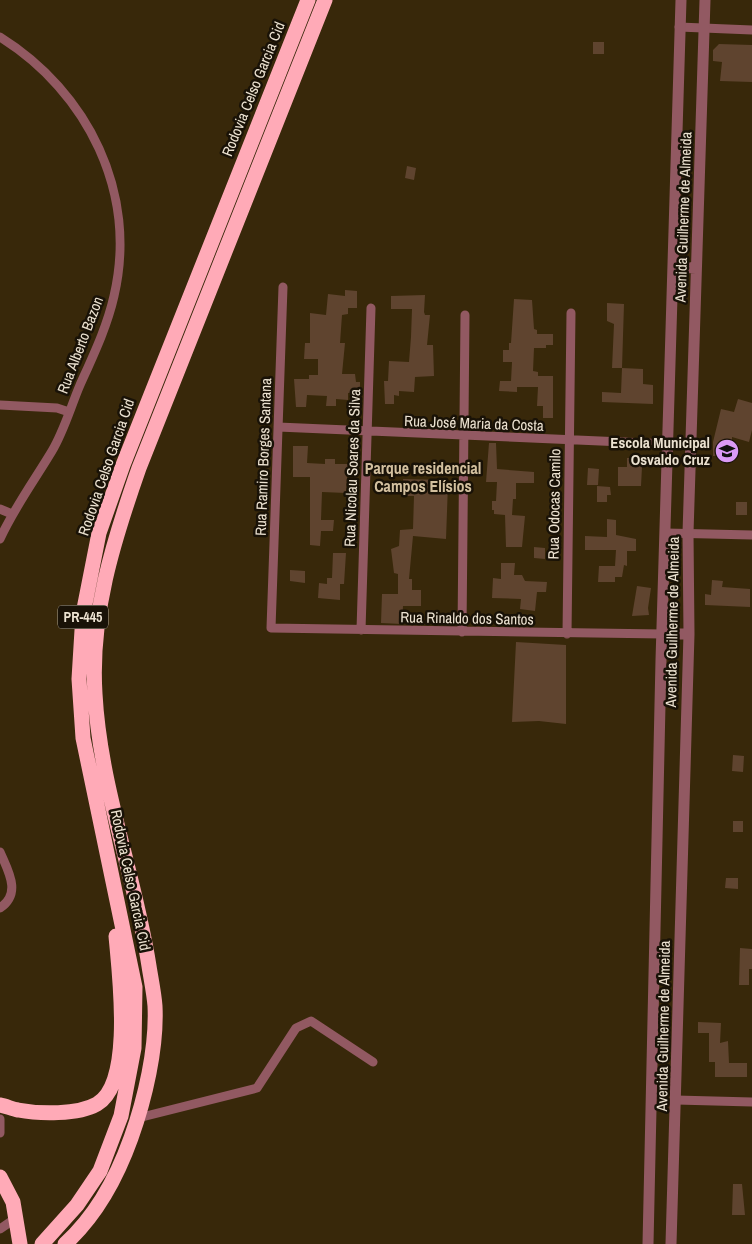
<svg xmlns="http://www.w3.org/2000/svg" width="752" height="1244" viewBox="0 0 752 1244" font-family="'Archivo Narrow',sans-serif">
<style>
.building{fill:#5f442f}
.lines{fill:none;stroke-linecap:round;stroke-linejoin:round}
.minor{stroke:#925962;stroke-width:9}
.tertiary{stroke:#925962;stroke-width:11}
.motorway{stroke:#ffaab7;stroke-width:15}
.labels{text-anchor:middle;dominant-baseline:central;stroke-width:5;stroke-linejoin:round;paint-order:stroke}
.shield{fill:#191207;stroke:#ada494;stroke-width:1}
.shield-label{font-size:14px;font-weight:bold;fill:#ece2d1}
.street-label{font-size:15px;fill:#ece2d1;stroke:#191207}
.poi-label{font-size:15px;font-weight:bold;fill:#ece2d1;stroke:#191207;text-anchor:end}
.neighbourhood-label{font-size:16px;font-weight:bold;fill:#d3c09f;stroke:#191207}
</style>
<rect width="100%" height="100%" fill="#38280a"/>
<!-- building -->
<path class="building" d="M593,42H604V54H593Z
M719,44L752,45V82L720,81L722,62L713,61V50Z
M407,166L416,168L414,180L405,178Z
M345,290L357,291V308H348V314L342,315L340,343H345L342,374H355L356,382H360V392L348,393V400L336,399V406H326L327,396L307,395L306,407H296L294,379H309V375H318V359H304L305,343H310V313L326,315L328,294L345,296Z
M425,295L424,312L425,315H430L427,345H433L434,376L415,377L414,392L399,391V396L394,395V404H385L384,381H388L389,361L409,362L411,337L412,309H391V296Z
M514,299L532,300L534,329L537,330V334H553V345H546V348H534L533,371L538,372V376H553V418H543V406H537L538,387H517V392L499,391L500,381H511L512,362H503V350H509V343H511Z
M607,303L624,304L622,368L643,369V384L653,385V404L602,402V392L621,393L622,368H612L614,324L607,321Z
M738,399L752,403V430L749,442L732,437V456H713V442L721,409L734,412Z
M489,443H496L497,469L534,472V483H516V499H513L512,515L525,516L522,547H506L505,515L494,514V510H492V501H496L497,482H486Z
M293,446H308L307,463L325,464V459H335V464H348L346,493L322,492L321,520H334L333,531H321L320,546L310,545V477H293Z
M627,458H645V467H642L641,486H618V467H627Z
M588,468L599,469L598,485H587Z
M403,479L442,480V483L448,484L446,539L413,536L409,579H412V590H421V606H403L402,624L381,623L382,594H398V574L394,573L391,549L399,546L400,530L413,529L414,496H406L404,493Z
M597,486L610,487L611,495H607V502H597Z
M736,502H747V515H736Z
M607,519L616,520V535L636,539V551H627V566L624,565L622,577H615V582H598L599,566H615L616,550H585V536L607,537Z
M534,547L545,548V559L534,558Z
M333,553H346L344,584H340V600L318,598L319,583L327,584V578H332Z
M501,563H515L514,575H522L525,581L547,582L546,592H537L535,611L520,609L521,599L492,598L493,578L501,579Z
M290,570L305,571V583L290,581Z
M712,580L723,581L722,587L750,589V607L705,605V594L711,595Z
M637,586L651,588L648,608L649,615L632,616Z
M516,642L566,645V724L539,721L512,722Z
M733,755L744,756L743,772L732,771Z
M733,821H743V832H733Z
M726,878H738V889L725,888Z
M740,948L752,949V969H749V985H739Z
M698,1022L721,1023L720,1043L728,1041L729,1063H747V1077H715V1062H709V1033H698Z
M733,1184H742L745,1215H732Z"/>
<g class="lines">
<!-- minor -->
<path class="minor" d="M679,27L752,30
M0,37C88,92 138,193 114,296C107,327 93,356 80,385C71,406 64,431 52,451C34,481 14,508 0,539
M283,287L271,628L663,634
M0,405L57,408L69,412
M278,427L669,444
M0,509L12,514
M666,533L752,535
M361,630L371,308
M462,632L465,315
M567,634L571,313
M0,852C8,871 22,893 0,908
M676,1100L752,1102
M138,1118L257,1088L296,1028L311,1021L373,1062
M0,1119V1133
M0,1229L16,1218"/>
<!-- tertiary -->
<path class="tertiary" d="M673,267L696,268
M663,634H689
M648,1244L661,660L681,0
M671,1244L689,634L688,533L705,0"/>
<!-- motorway -->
<path class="motorway" d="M0,1105C6,1106 12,1109 18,1110C39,1114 78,1115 97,1104C134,1083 119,972 116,936
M0,1177L13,1202L20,1244
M42,1244L77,1205L100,1171L121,1116L134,1048L135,987L83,738L79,679L83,614L99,533L123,465L308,0
M65,1244C97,1215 117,1177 131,1138C145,1099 157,1048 155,1006C154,993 151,979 149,966C135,875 100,787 95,694C90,615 113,542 139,468L325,0"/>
</g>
<!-- icons -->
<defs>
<g id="school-disc" transform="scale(1.25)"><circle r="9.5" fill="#da9af6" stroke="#191207"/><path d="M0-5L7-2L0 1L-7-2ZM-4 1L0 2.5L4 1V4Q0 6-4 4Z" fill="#111"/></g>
</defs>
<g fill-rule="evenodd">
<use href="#school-disc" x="727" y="451"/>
</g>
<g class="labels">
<!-- shield labels -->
<rect class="shield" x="58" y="605.5" width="50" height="23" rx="4"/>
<g class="shield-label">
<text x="83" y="617">PR-445</text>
</g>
<!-- street labels -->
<g class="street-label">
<text transform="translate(253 89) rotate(-68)">Rodovia Celso Garcia Cid</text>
<text transform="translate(683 217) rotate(-88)">Avenida Guilherme de Almeida</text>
<text transform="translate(80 345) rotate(-69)">Rua Alberto Bazon</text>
<text transform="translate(474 423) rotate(2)">Rua José Maria da Costa</text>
<text transform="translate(263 457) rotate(-88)">Rua Ramiro Borges Santana</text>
<text transform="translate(106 467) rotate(-71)">Rodovia Celso Garcia Cid</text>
<text transform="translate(352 468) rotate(-88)">Rua Nicolau Soares da Silva</text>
<text transform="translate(554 504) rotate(-89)">Rua Odocas Camilo</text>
<text transform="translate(467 618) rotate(1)">Rua Rinaldo dos Santos</text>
<text transform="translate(672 622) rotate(-89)">Avenida Guilherme de Almeida</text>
<text transform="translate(131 880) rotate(78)">Rodovia Celso Garcia Cid</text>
<text transform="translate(663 1026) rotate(-89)">Avenida Guilherme de Almeida</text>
</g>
<!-- poi labels -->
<g class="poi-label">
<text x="710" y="442">Escola Municipal<tspan x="710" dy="17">Osvaldo Cruz</tspan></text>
</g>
<!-- neighbourhood labels -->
<g class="neighbourhood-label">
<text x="423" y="468">Parque residencial<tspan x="423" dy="18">Campos Elísios</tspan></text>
</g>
</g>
</svg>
